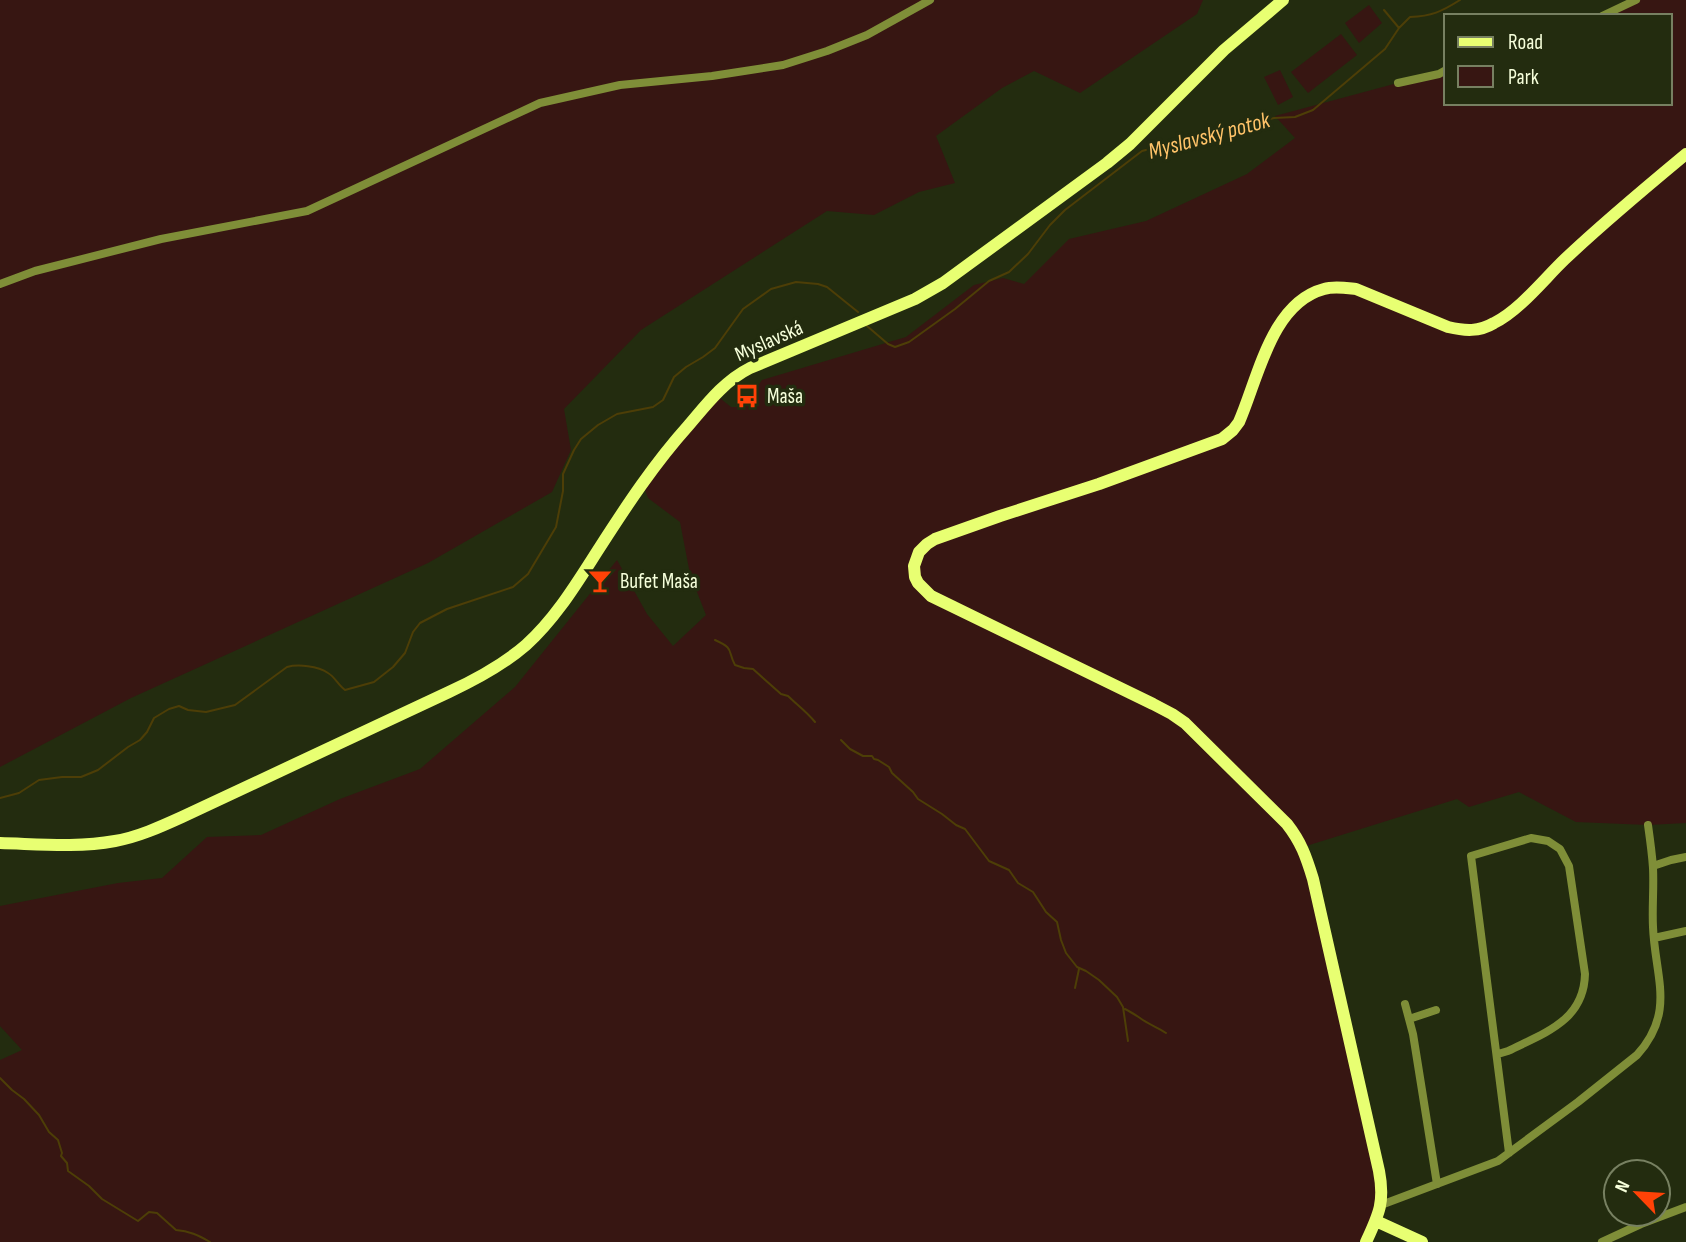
<svg xmlns="http://www.w3.org/2000/svg" width="1686" height="1242" viewBox="0 0 1686 1242" font-family="'Sofia Sans Condensed',sans-serif">
<style>
.green{fill:#371612}
.lines{fill:none;stroke-linecap:round;stroke-linejoin:round}
.stream{stroke:#4d3e07;stroke-width:2}
.street{stroke:#7f8e38;stroke-width:8}
.secondary{stroke:#e8ff72;stroke-width:12}
.labels{text-anchor:middle;dominant-baseline:central;stroke-width:7;stroke-linejoin:round;paint-order:stroke}
.street-label{font-size:21px;fill:#f6ffdb;stroke:#232c0f}
.poi-label{font-size:21px;fill:#f6ffdb;stroke:#232c0f;text-anchor:start}
.water-label{font-size:23px;font-style:italic;fill:#ffc369;stroke:#232c0f}
</style>
<rect width="100%" height="100%" fill="#232c0f"/>
<!-- green -->
<path class="green" d="M0,0H1203L1197,14L1080,93L1034,71L1002,88L936,136L955,183L919,192L874,215L827,211L641,330L564,409L571,450L552,492L428,563L131,698L0,767Z
M1636,0H1686V823L1648,825L1576,822L1519,792L1469,807L1457,799L1303,847L1383,1191L1376,1221L1359,1242H0V1060L22,1050L0,1026V906L118,883L162,878L207,837L261,835L340,799L420,769L515,687L617,560L647,614L673,646L706,615L690,574L680,522L648,498L640,476L653,459L711,391L731,407H739L747,402L762,380L906,337L974,285L1003,278L1024,284L1069,239L1146,221L1247,174L1295,138L1275,116L1446,70V103H1670V16H1602Z
M1369,5L1382,23L1359,43L1345,23Z
M1341,34L1357,55L1308,93L1291,72Z
M1280,70L1293,97L1278,105L1264,77Z"/>
<g class="lines">
<!-- stream -->
<path class="stream" d="M1384,10L1399,28
M867,326L888,344L895,347L909,342L955,309L989,281L1009,272L1028,254L1050,225L1065,210L1142,151L1162,146L1178,147L1210,134L1274,118L1295,117L1313,110L1385,49L1399,28L1410,17C1432,16 1441,12 1460,0
M715,640C735,649 727,650 735,665L744,668L753,669L781,694L788,696C796,704 806,711 815,722
M841,740L850,749L863,756H872L874,759L878,760L889,767L892,773L913,792L918,799L942,814L956,825L965,829L989,861L1009,870L1018,883L1033,892L1046,912L1057,922L1061,940L1066,953L1077,967L1086,971L1099,980L1117,997L1123,1007L1128,1041
M0,798L19,793L39,780L62,777H81L98,770L128,747L140,740L147,732L154,718L169,709L179,706L188,710L206,712L235,705L287,667C298,664 318,666 328,673C335,677 338,685 345,690L374,682L393,667L405,653L413,632L420,623L447,609L513,587L528,574L556,527L563,491V474L574,450L581,439L598,425L617,414L653,407L663,400L674,377L686,367L703,357L715,348L743,309L771,289L796,282L818,284L827,287L858,312
M1075,988L1079,969
M1125,1009C1131,1012 1134,1014 1140,1018C1148,1024 1157,1027 1166,1033
M0,1078L12,1090L24,1099L39,1115L49,1132L58,1140L62,1153L61,1156L67,1163L68,1171L89,1186L102,1199L138,1221L149,1212L157,1213L176,1230C189,1231 198,1235 210,1242"/>
<!-- street -->
<path class="street" d="M1602,16L1636,0
M1398,83L1439,74L1446,70
M0,284L35,271L161,239L307,211L540,103L620,85L712,76L783,65L827,51L867,35L930,0
M1653,866L1671,860L1686,857
M1654,938L1686,931
M1405,1004L1413,1034L1437,1184
M1409,1019L1436,1010
M1498,1054L1508,1051C1544,1033 1584,1021 1585,974L1569,866L1560,849L1548,841L1531,838L1471,856L1509,1153
M1381,1205L1498,1161L1578,1102L1637,1055C1676,1012 1655,977 1653,927C1652,907 1654,888 1653,868C1652,853 1650,839 1648,825
M1602,1242L1641,1224L1686,1207"/>
<!-- secondary -->
<path class="secondary" d="M0,843C38,844 77,848 115,841C138,837 160,827 182,817L449,692C477,679 503,665 526,645C557,617 578,581 600,547C627,505 654,464 688,426C706,405 724,381 750,368L915,299L943,283L1107,163L1130,144L1224,50L1283,0
M1376,1221L1422,1242
M1366,1242C1379,1214 1385,1202 1379,1171L1313,879C1306,856 1301,842 1287,824L1185,723L1172,714L1153,704L931,596L918,583L915,577L914,566L919,552L927,544L935,539L1000,516L1099,484L1222,439L1233,430L1239,422C1258,379 1271,303 1324,289C1334,286 1346,288 1356,289L1448,327C1465,331 1479,332 1494,323C1520,310 1544,279 1565,259C1604,222 1645,188 1686,154"/>
</g>
<!-- icons -->
<defs>
<g id="bus-bare" transform="scale(1.89)"><path d="M-5-6H5V4H4V6H2V4H-2V6H-4V4H-5ZM-3.5-4V0h7V-4ZM-3.5 1.2v1.5H-2V1.2ZM2 1.2v1.5H3.5V1.2Z" fill="#ff4207" stroke="#232c0f" stroke-width="2.5" paint-order="stroke"/></g>
<g id="bar-bare" transform="scale(1.89)"><path d="M-6-5H6L.8 .8V4.5H3.5V6h-7V4.5H-.8V.8Z" fill="#ff4207" stroke="#232c0f" stroke-width="2.5" paint-order="stroke"/></g>
</defs>
<g fill-rule="evenodd">
<use href="#bus-bare" x="747" y="396"/>
<use href="#bar-bare" x="600" y="581"/>
</g>
<g class="labels">
<!-- street labels -->
<g class="street-label">
<text transform="translate(769 341) rotate(-24)">Myslavská</text>
</g>
<!-- poi labels -->
<g class="poi-label">
<text x="767" y="396">Maša</text>
<text x="620" y="581">Bufet Maša</text>
</g>
<!-- water labels -->
<g class="water-label">
<text transform="translate(1209 136) rotate(-15)">Myslavský potok</text>
</g>
</g>
<!-- legend -->
<rect x="1444" y="14" width="228" height="91" fill="#232c0f" stroke="#778061" stroke-width="2"/>
<rect x="1458" y="37" width="35" height="10" fill="#e8ff72" stroke="#778061" stroke-width="2"/>
<text x="1508" y="49" font-size="21" fill="#f6ffdb">Road</text>
<rect x="1458" y="66" width="35" height="21" fill="#371612" stroke="#778061" stroke-width="2"/>
<text x="1508" y="84" font-size="21" fill="#f6ffdb">Park</text>
<!-- north arrow -->
<g transform="translate(1637 1193) rotate(295)"><circle r="33" fill="#232c0f" stroke="#778061" stroke-width="2"/>
<path d="M0-5L12 26L0 18L-12 26Z" fill="#ff4207"/>
<text y="-10" font-size="19" font-weight="bold" text-anchor="middle" fill="#f6ffdb">N</text>
</g>
</svg>
